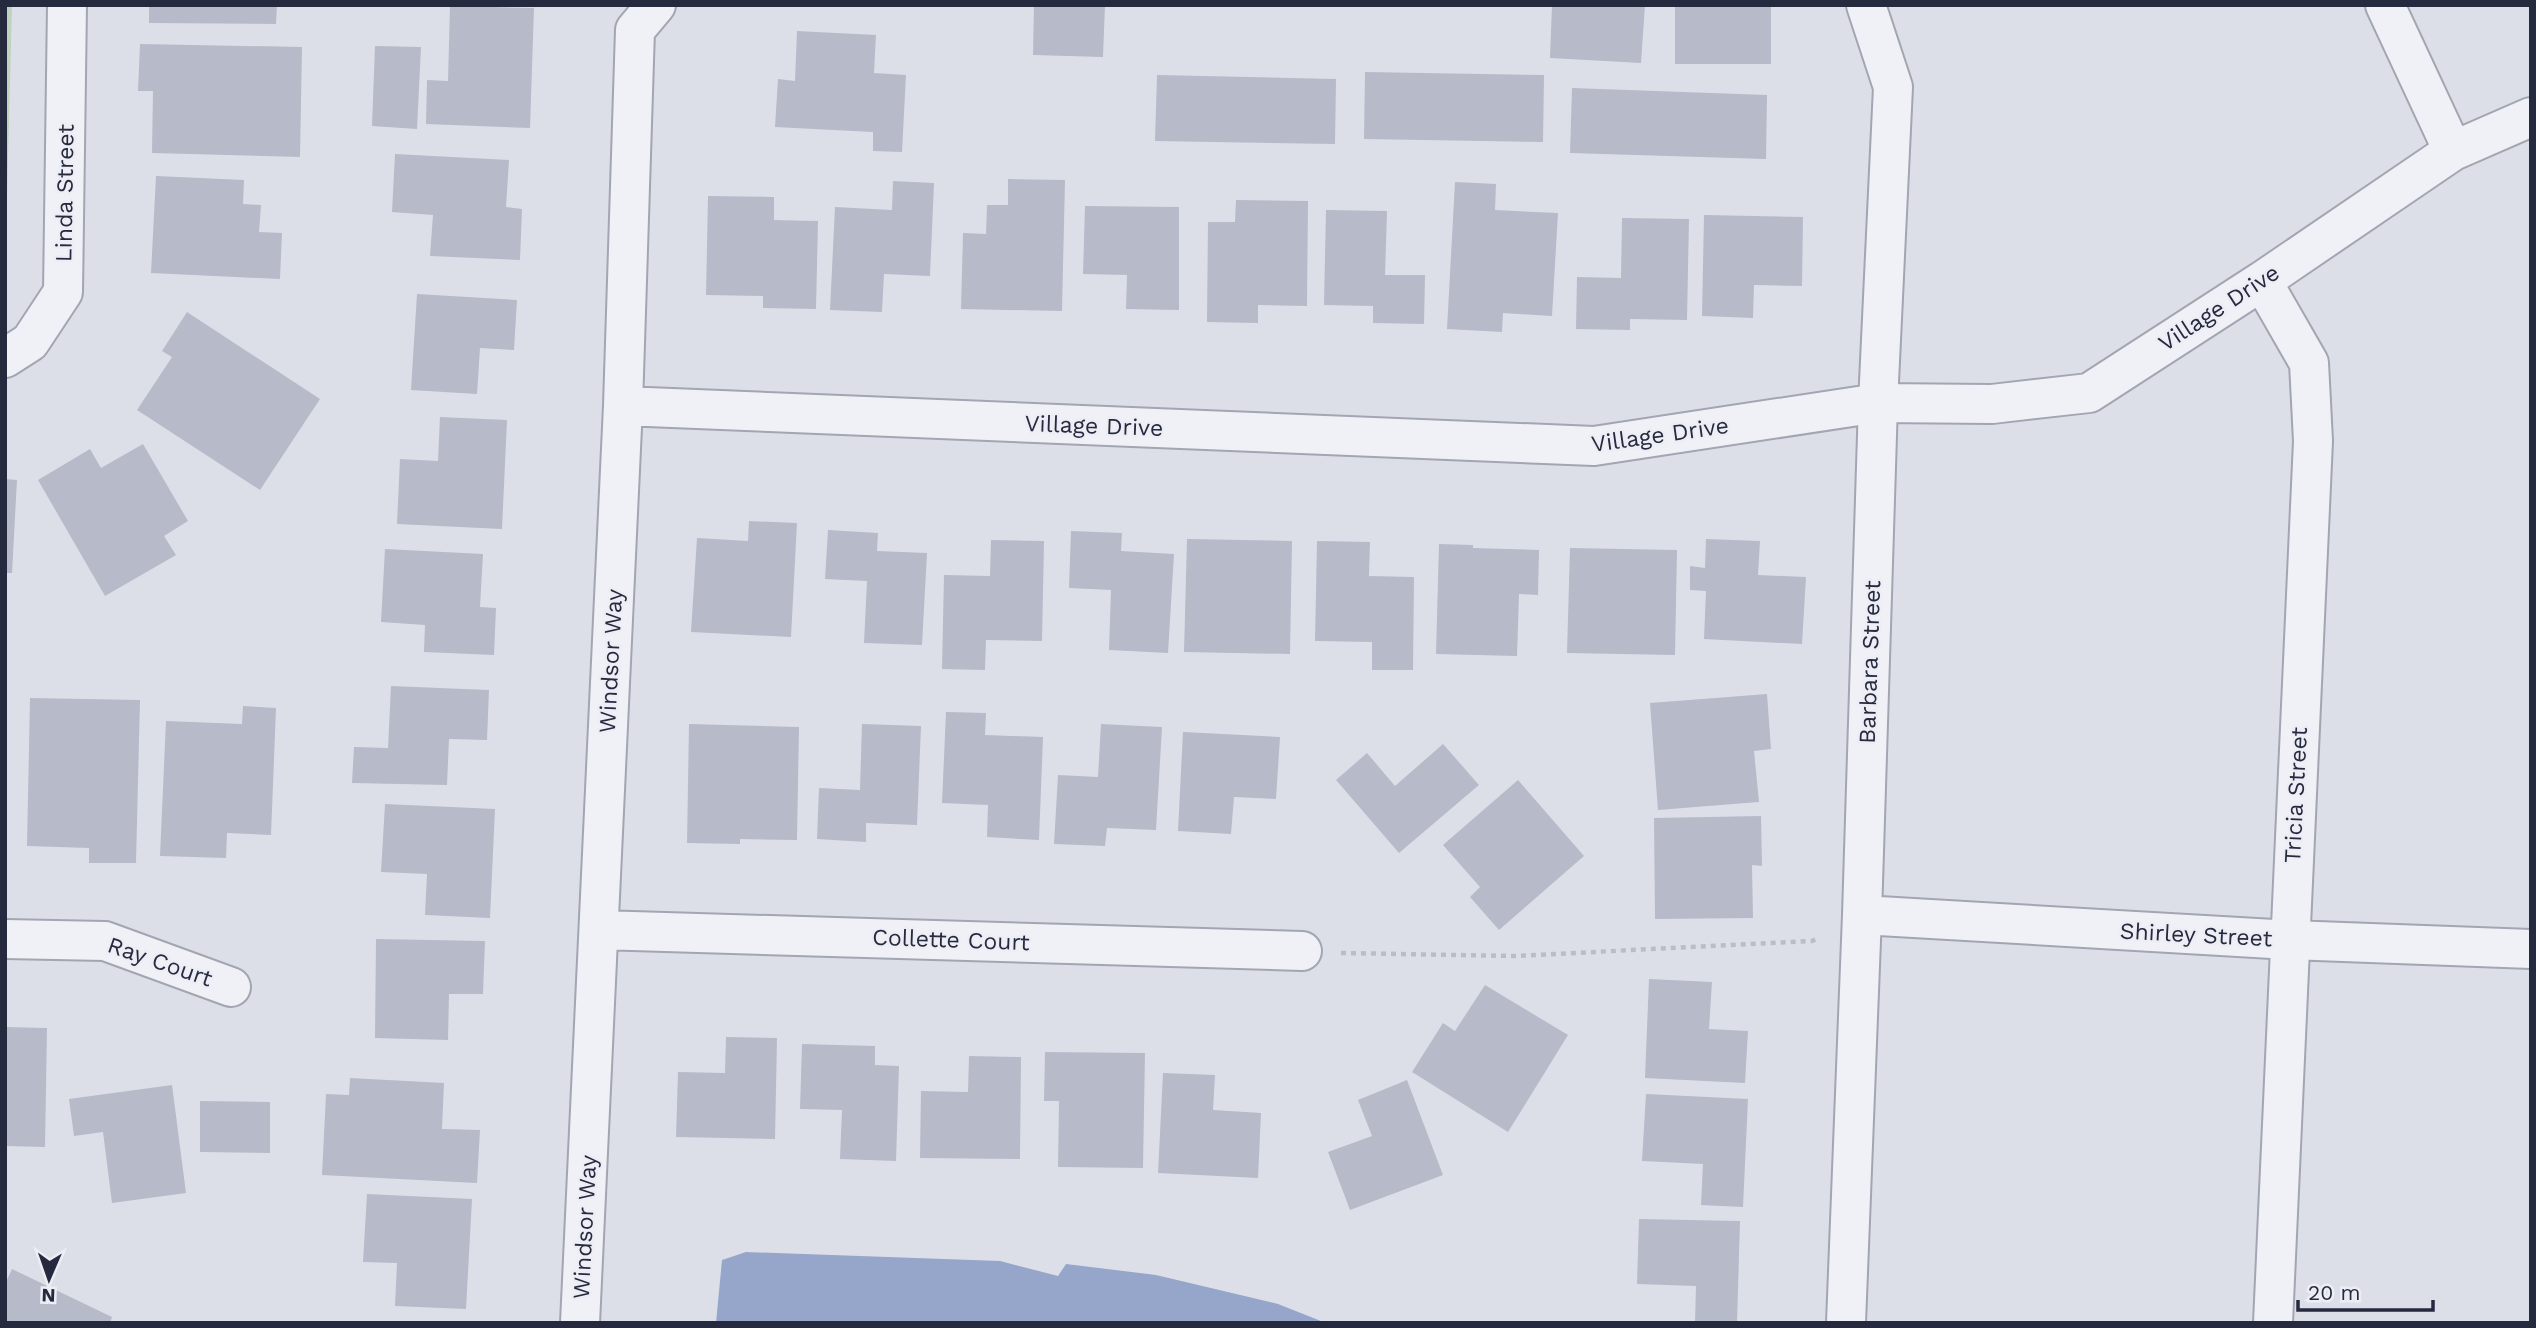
<svg xmlns="http://www.w3.org/2000/svg" width="2536" height="1328" viewBox="0 0 2536 1328" font-family="'Work Sans',sans-serif">
<style>
.green{fill:#bfd2be}
.water{fill:#96a5ca}
.building{fill:#b7bac8}
.lines{fill:none;stroke-linecap:round;stroke-linejoin:round}
.street-casing{stroke:#a2a5b2;stroke-width:42}
.path{stroke:#bbbdc6;stroke-width:4.5;stroke-dasharray:5 5;stroke-linecap:butt}
.street{stroke:#f0f1f6;stroke-width:38}
.labels{text-anchor:middle;dominant-baseline:central;stroke-width:5;stroke-linejoin:round;paint-order:stroke}
.street-label{font-size:23px;fill:#262a3f;stroke:#edeef5}
</style>
<rect width="100%" height="100%" fill="#dddfe8"/>
<!-- green -->
<path class="green" d="M5,5H12L5,275Z"/>
<!-- water -->
<path class="water" d="M746,1252L1000,1261L1058,1276L1066,1264L1156,1275L1278,1304L1326,1323H716L722,1260Z"/>
<!-- building -->
<path class="building" d="M149,5H277L276,24L149,23Z
M1034,5H1105L1103,57L1033,55Z
M1552,5H1645L1641,63L1550,58Z
M1675,5H1771V64H1675Z
M450,6L534,8L530,128L426,124L427,80L448,81Z
M797,31L876,35L874,73L906,75L902,152L873,151V132L775,127L778,79L795,81Z
M140,44L302,47L300,157L152,153L153,91H138Z
M375,46L421,47L417,129L372,126Z
M1365,72L1544,75L1543,142L1364,139Z
M1157,75L1336,79L1335,144L1155,141Z
M1572,88L1767,95L1766,159L1570,153Z
M395,154L509,160L506,207L522,209L520,260L430,256L433,215L392,212Z
M156,176L244,180L243,204L261,205L259,232L282,233L280,279L151,273Z
M1008,179L1065,180L1062,311L961,309L963,233L986,234L987,205H1008Z
M893,181L934,183L930,276L884,274L882,312L830,310L835,207L892,210Z
M1455,182L1496,184L1495,210L1558,213L1552,316L1503,313L1502,332L1447,329Z
M708,196L774,197V220L818,221L816,309L763,308V296L706,295Z
M1236,200L1308,201L1307,306L1258,305V323L1207,322L1208,222H1235Z
M1085,206L1179,207V310L1126,309L1127,275L1083,274Z
M1326,210L1387,211L1385,275H1425L1424,324L1373,323V306L1324,305Z
M1704,215L1803,217L1802,286L1754,285L1753,318L1702,316Z
M1622,218L1689,219L1687,320L1630,319V330L1576,329L1577,277L1621,278Z
M417,294L517,300L514,350L480,348L477,394L411,390Z
M187,312L320,399L260,490L137,410L172,357L162,351Z
M440,417L507,420L502,529L397,524L400,459L438,461Z
M143,444L188,521L164,536L176,555L105,596L38,480L90,449L101,468Z
M5,479L17,480L12,573H5Z
M749,521L797,523L791,637L691,632L697,538L748,541Z
M828,530L878,533L877,551L927,553L922,645L864,643L867,581L825,579Z
M1071,531L1122,533L1121,551L1174,554L1168,653L1109,650L1111,590L1069,588Z
M1187,539L1292,541L1290,654L1184,652Z
M1706,539L1760,541L1758,575L1806,577L1802,644L1704,639L1706,591L1690,590V566L1705,568Z
M991,540L1044,541L1042,641L986,640L985,670L942,669L944,575L990,576Z
M1317,541L1370,542L1369,576L1414,577L1413,670H1372V642L1315,641Z
M1439,544L1473,545V548L1539,550L1538,595L1519,594L1517,656L1436,654Z
M1570,548L1677,550L1675,655L1567,653Z
M385,549L483,554L480,607L496,608L494,655L424,652L425,625L381,622Z
M391,686L489,690L487,740L449,739L447,785L352,783L354,747L388,748Z
M1767,694L1771,749L1754,751L1759,802L1658,810L1650,703Z
M30,698L140,700L136,863H89V848L27,846Z
M243,706L276,708L271,835L227,833L226,858L160,856L166,721L242,724Z
M946,712L986,713L985,735L1043,737L1039,840L987,837L988,805L942,803Z
M689,724L799,727L797,840L740,839V844L687,843Z
M862,724L921,726L917,825L866,823V842L817,839L819,788L860,790Z
M1101,724L1162,727L1156,830L1107,828L1105,846L1054,844L1058,775L1098,777Z
M1183,732L1280,737L1276,799L1234,797L1231,834L1178,831Z
M1443,744L1479,785L1399,853L1336,780L1367,753L1395,786Z
M1518,780L1584,856L1499,930L1470,897L1480,887L1443,845Z
M385,804L495,809L490,918L425,915L427,874L381,872Z
M1761,816L1762,866L1752,865L1753,918L1655,919L1654,818Z
M376,939L485,941L483,994H449L448,1040L375,1038Z
M1649,979L1712,982L1709,1029L1748,1031L1745,1083L1645,1078Z
M1485,985L1568,1035L1508,1132L1412,1072L1443,1023L1455,1031Z
M5,1027L47,1028L45,1147L5,1146Z
M726,1037L777,1038L775,1139L676,1137L678,1072L725,1073Z
M802,1044L875,1046V1065L899,1066L896,1161L840,1159L842,1110L800,1109Z
M1045,1052L1145,1053L1143,1168L1058,1167L1059,1101H1044Z
M969,1056L1021,1057L1020,1159L920,1158L921,1091L968,1092Z
M1163,1073L1215,1075L1213,1110L1261,1113L1258,1178L1158,1173Z
M350,1078L444,1083L442,1129L480,1130L477,1183L322,1175L326,1094L349,1095Z
M1407,1080L1443,1175L1350,1210L1328,1152L1372,1136L1358,1100Z
M172,1085L186,1193L112,1203L103,1132L74,1136L69,1099Z
M1646,1094L1748,1099L1743,1207L1701,1205L1703,1164L1642,1161Z
M200,1101L270,1102V1153L200,1152Z
M367,1194L472,1199L466,1309L395,1306L397,1263L363,1262Z
M1639,1219L1740,1221L1737,1323H1695L1696,1286L1637,1284Z
M12,1269L112,1317L110,1323H5V1284Z"/>
<g class="lines">
<!-- street casing -->
<g class="street-casing">
<path id="street" d="M2385,5L2453,151
M2262,281L2309,363L2313,441L2273,1323
M5,358L30,342L63,292L67,5
M623,406L1594,446L1878,403L1992,404L2089,393L2262,281L2453,151L2531,117
M1862,915L2290,940L2531,949
M599,930L1302,951
M5,939L105,941L231,987
M580,1323L623,406L635,30L656,5
M1846,1323L1862,915L1878,403L1893,87L1866,5"/>
</g>
<!-- path -->
<path class="path" d="M1341,953L1514,956L1812,941L1818,938"/>
<!-- street -->
<use href="#street" class="street"/>
</g>
<g class="labels">
<!-- street labels -->
<g class="street-label">
<text transform="translate(65 193) rotate(-89)">Linda Street</text>
<text transform="translate(2219 308) rotate(-33)">Village Drive</text>
<text transform="translate(1094 426) rotate(2)">Village Drive</text>
<text transform="translate(1660 435) rotate(-8)">Village Drive</text>
<text transform="translate(611 661) rotate(-87)">Windsor Way</text>
<text transform="translate(1870 662) rotate(-88)">Barbara Street</text>
<text transform="translate(2296 795) rotate(-87)">Tricia Street</text>
<text transform="translate(2196 935) rotate(3)">Shirley Street</text>
<text transform="translate(951 940) rotate(2)">Collette Court</text>
<text transform="translate(160 962) rotate(19)">Ray Court</text>
<text transform="translate(585 1227) rotate(-87)">Windsor Way</text>
</g>
</g>
<!-- border -->
<rect width="2536" height="1328" fill="none" stroke="#262a3f" stroke-width="14"/>
<!-- north arrow -->
<g transform="translate(49 1279) rotate(182)" stroke="#edeef5" stroke-width="5" paint-order="stroke">
<path d="M0-5L12 26L0 18L-12 26Z" fill="#262a3f"/>
<text y="-10" font-size="19" font-weight="bold" text-anchor="middle" fill="#262a3f">N</text>
</g>
<!-- scale -->
<path d="M2298 1300v10h135v-10" fill="none" stroke="#262a3f" stroke-width="3.5"/>
<text x="2308" y="1300" font-size="21" fill="#262a3f" stroke="#edeef5" stroke-width="5" paint-order="stroke">20 m</text>
</svg>
